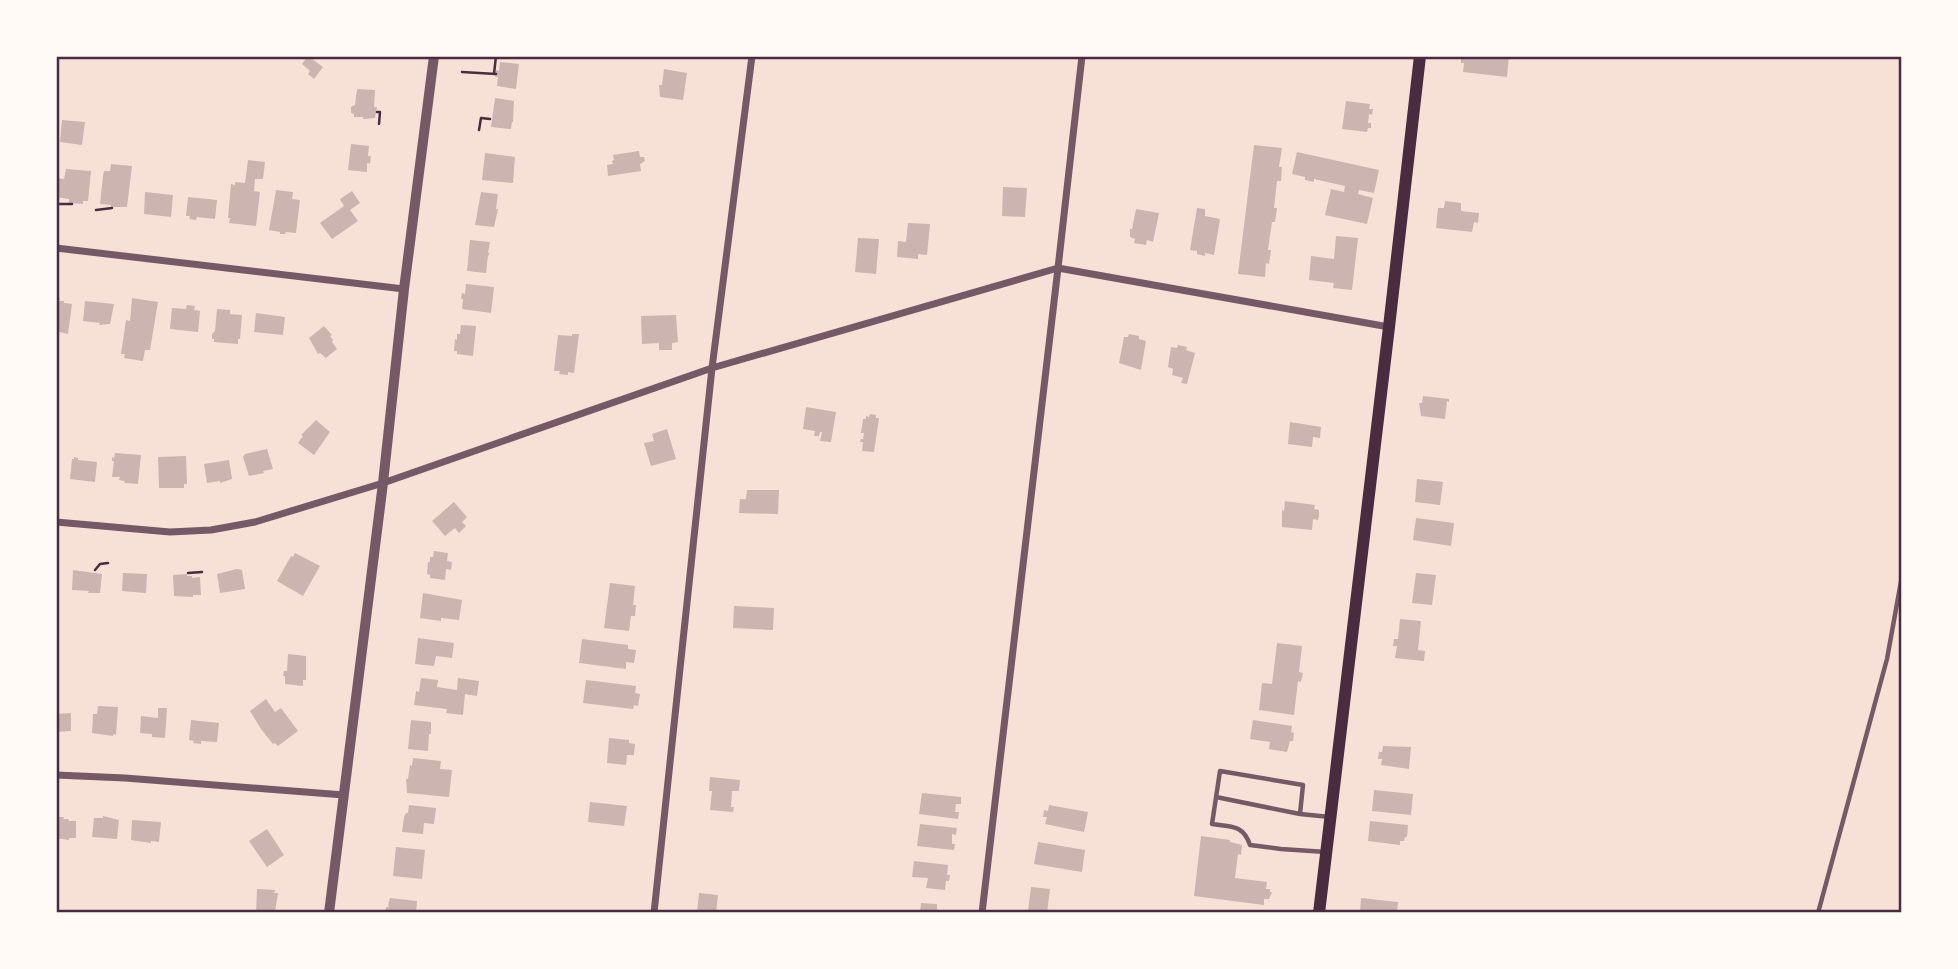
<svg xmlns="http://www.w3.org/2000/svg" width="1958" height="969" viewBox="0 0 1958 969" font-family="Inter,sans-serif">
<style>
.building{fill:#ccb4b1}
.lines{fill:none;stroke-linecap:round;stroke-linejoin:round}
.path{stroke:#4a2c40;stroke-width:2.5}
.service{stroke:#755966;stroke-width:4.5}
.minor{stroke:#755966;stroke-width:7}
.tertiary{stroke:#755966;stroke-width:10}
.secondary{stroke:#4a2c40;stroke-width:12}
.neatline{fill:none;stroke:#4a2c40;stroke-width:2.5}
</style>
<rect width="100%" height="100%" fill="#f7e1d7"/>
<!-- building -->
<path class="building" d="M308,56L323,67L314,79L308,74L310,71L302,64Z
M1465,56H1509L1507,77L1463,72L1464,63H1461V58H1465Z
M500,62L519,64L516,89L497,86L498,77H495L496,70L499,71Z
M664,69L687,73L683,100L660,97L659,85H662Z
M357,89L375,90L374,107H377L375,118L363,119V117H354V114L351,113V107L355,105Z
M495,98L514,101L513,122H512L511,129L491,127Z
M1346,101L1370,104L1369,109H1373L1372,115L1369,114L1368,123H1371V128H1368L1367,132L1342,129Z
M62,120L85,122L82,145L60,142Z
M351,144L369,146L368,156H371L370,164L367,163V172L348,170Z
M1254,145L1282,148L1279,167H1282L1281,181H1277L1274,208H1277L1275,222H1272L1268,250H1271L1269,264L1266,263L1265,277L1238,274Z
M639,151L640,157H644L645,161L640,164L641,171L608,176L607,165L613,164L612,161L614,160L613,155Z
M1297,152L1379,170L1374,193L1359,190L1358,194L1373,198L1367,224L1325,215L1331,189L1344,192L1345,186L1314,179V182L1305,180V177L1292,174Z
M485,153L515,157L513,183L482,180Z
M248,160L265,162L263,179H255L254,191L260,192L256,226L229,223L230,218H228L231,184L235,185V182L245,183Z
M111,164L132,166L127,207H111V205L100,204L103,176L104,171H110Z
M66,169L91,171L88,201H83V204L69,203V199L56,197V178L64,179Z
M1003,187L1027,188L1025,217L1002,216Z
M276,190L293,192L292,199L300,200L296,233L286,232L285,234H280V232L269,230Z
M352,191L360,203L350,210L358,221L332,239L320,223L344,206L340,199Z
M145,192L173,195L171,217L144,214Z
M481,192L498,194L496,209H498L494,227L475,225Z
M188,197L217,200L215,219L197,217L196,220L189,219L190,216H186Z
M1445,201L1461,203V211L1479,213L1478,223L1474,222L1472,232L1436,228L1438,208H1444Z
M1197,208L1205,209V216L1220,219L1214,255L1205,253V256L1197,254V251L1190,250Z
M1136,209L1159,213L1153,242L1147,240L1146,245L1134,243L1135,239L1130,237V229H1132Z
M908,223L930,224L927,255L918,254V259L897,257L898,241L906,242Z
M1336,236L1358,238L1352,290L1333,288L1334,283L1309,280L1311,256L1334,259Z
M858,238L879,239L876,274L855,272Z
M470,240L490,242L488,253H490L488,256L486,273L467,271Z
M466,284L494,287L491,313L462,309L463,299H461L462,293L465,294Z
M56,298H60L59,301H64V303L72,304L68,334L59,332L58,340H56Z
M132,298L158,302L150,350H145L143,361L124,358L125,354H121L126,320L130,321Z
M85,301L114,304L110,324L99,325L100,323L83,321Z
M187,305L195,306L194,310L200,311L198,332L170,329L172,308L186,309Z
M217,309L230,310V314L242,315L240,339H238V344L214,342V339H212V334L215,331Z
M256,313L285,317L283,335L254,332Z
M676,315L678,342L672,343V350H659V343L642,344L641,316Z
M461,325L476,326L473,356L457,354V351H454L455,339L457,340V334H460Z
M324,326L332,335L330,336L333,340L332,342L337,349L326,358L320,353L318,354L309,338Z
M572,334H579L574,373L568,372V375L559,374L560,371H554L558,335L572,336Z
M1129,334L1139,336V339L1146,341L1141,370L1119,363L1124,337H1128Z
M1178,345L1187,347L1186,350L1195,353L1187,384L1181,383L1183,378L1172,375L1173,369L1168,367L1171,347L1177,348Z
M1423,396L1449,399V402L1447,401L1445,419L1421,416L1419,403H1422Z
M806,407L836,412L831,442L820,441L822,432H820L819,436H814L815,431L803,429Z
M870,414L876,415V418H879L874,452L862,451L863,442H860L861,439H863L864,433H861L863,419H866V416L869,417Z
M316,420L330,432L314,455L298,443L303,436L301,435Z
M1290,422L1321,427L1320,438L1313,437L1312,447L1288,444Z
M667,429L676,459L651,466L644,443L654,441L652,434Z
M267,449L273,469L263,471L264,473L249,476L243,457L245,454Z
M115,453L141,455L138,484L125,483L124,481L119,480L120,477H112L114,461H112V457L114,458Z
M186,456L187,484H184V488H159L158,457Z
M74,457L78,458V460L97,462L95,482L70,479L72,459H74Z
M229,460L232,479L220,483V481L207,483L204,464Z
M1417,479L1443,482L1440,505L1415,502Z
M747,490H779L778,514L739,513L740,499H746Z
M1285,501L1315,505L1314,509L1319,510V516L1318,520L1313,519L1312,530L1282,527V510L1284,511Z
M454,502L467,517L462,522L466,526L459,533L455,528L445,536L432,521Z
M1416,518L1454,523L1451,546L1413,540Z
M434,551L448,553L447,561L452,562L451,570L446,569L445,580L430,578V575L427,574L428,562H430V557H433Z
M295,553L320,566L303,596L277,581L291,556L293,557Z
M237,569L242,570L245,589L220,593L217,574Z
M73,570L102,574L100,593H88L89,591L72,590Z
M123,573L147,574L146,593L122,591Z
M1416,573L1436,575L1432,605L1412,603Z
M187,574V576H192V578L200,577L201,595H193V597L174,596L173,575Z
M610,583L635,586L633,605H636L635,616H631L629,631L604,628Z
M423,593L462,600L459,620L441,618V621L420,618Z
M734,606L774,608L773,630L733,628Z
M1400,619L1421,621L1418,650L1425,651L1424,661L1395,658L1397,646H1393L1394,639H1398Z
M418,638L454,643L452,658L436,656L434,666L415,664Z
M582,639L628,645V649L636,650L634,663L626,662V669L579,663Z
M1277,643L1302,646L1299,672L1303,673L1301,682L1298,681L1294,715L1259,710L1262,683L1272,684Z
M288,654L306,656V680H303V686L285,684V676H283L284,671H287Z
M421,678L438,680L437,687L457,690L458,678L479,681L477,696L465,694L463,715L446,713L447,709L414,705L416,691L419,692Z
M586,680L636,686L635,693L640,694L638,706L634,705L633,709L583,703Z
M266,699L275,712L281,708L298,731L278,746L275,743L273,744L261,729L250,711Z
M98,706L118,707L116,735L113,734V736L92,733L93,714H97Z
M158,708H167L165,738L152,737V734L140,733L141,716L158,718Z
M71,713V731L56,732V714Z
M191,720L219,723L217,742L201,741V744L193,743L194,741L189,740Z
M411,720L431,722V734H429L428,751L408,749Z
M1253,720L1292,726L1291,732L1294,733L1293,741H1290L1287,752L1269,749L1270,742L1250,739Z
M609,738L629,740V743L635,744L634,755H627L626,765L607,763Z
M1383,746L1411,747L1409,769L1381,765L1382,759H1378L1379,752H1382Z
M413,758L441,761L440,769L452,770L449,797L407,793L406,779H408L410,765L412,766Z
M710,777L740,780L739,791H732L731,807H734L733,812L710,810L712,791H709Z
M1374,790L1413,794L1411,815L1372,811Z
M922,793L961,797V804H956L955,812H959L958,819L919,814Z
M590,802L627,806L624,826L588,822Z
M409,805L436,808L434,824L424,823L423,834L402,832L404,817L406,813H408Z
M1049,805L1088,812L1084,832L1045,824L1047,817H1043L1044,810L1048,811Z
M103,816L119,820L117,839L92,837L94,818H103Z
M56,817H64L63,819H68L69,821H76V838H69V840L56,838Z
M132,820L161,822L159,842L151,841V843L131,840Z
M1370,821L1408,825L1407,837H1405L1404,841H1400V845L1368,841Z
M920,824L957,828L956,835L952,834V844H955L954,850L917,846Z
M267,829L284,855L267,867L249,841Z
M1201,836L1230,840V842L1242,845L1241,855L1238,854L1235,878L1267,882L1266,889H1270V892H1272L1269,899H1264V905L1194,896Z
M1038,842L1085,850L1082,872L1034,864Z
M396,847L425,850L422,879L393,876Z
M914,861L948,865L947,875H950L949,881H946L945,890L926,888L928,878L912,877Z
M1031,887L1050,889L1047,913L1028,911Z
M257,889L275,890L274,893H278L275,912L256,913Z
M699,893L718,895L716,913H697Z
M390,898L417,901L416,913H385L386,907H389L388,905Z
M1361,898L1398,902L1397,913H1360Z
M921,903L937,904V913H920Z"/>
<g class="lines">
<!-- path -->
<path class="path" d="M462,72L496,74
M494,74L496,56
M377,112H380L379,124
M479,130L481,118L490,119
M57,204H72
M96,210L112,208
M95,570L100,564L108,563
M188,573L202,572"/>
<!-- service -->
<path class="service" d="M1216,797L1300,814L1330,817
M1300,814L1303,785L1220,771L1212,824C1231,827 1243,824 1250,845L1281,849L1326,852
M1818,913L1887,659L1902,576"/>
<!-- minor -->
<path class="minor" d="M56,248L404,289
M56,522L170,532L211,530L255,522L383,483L712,368L1058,268L1389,327
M56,775L125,778L344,795
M654,913L712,368L752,56
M982,913L1058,268L1082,56"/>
<!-- tertiary -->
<path class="tertiary" d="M329,913L383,483L404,289L434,56"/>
<!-- secondary -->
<path class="secondary" d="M1319,913L1389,327L1420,56"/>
</g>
<!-- border -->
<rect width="1958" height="969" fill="none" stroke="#fffaf5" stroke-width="116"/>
<rect x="58" y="58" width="1842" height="853" class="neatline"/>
</svg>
